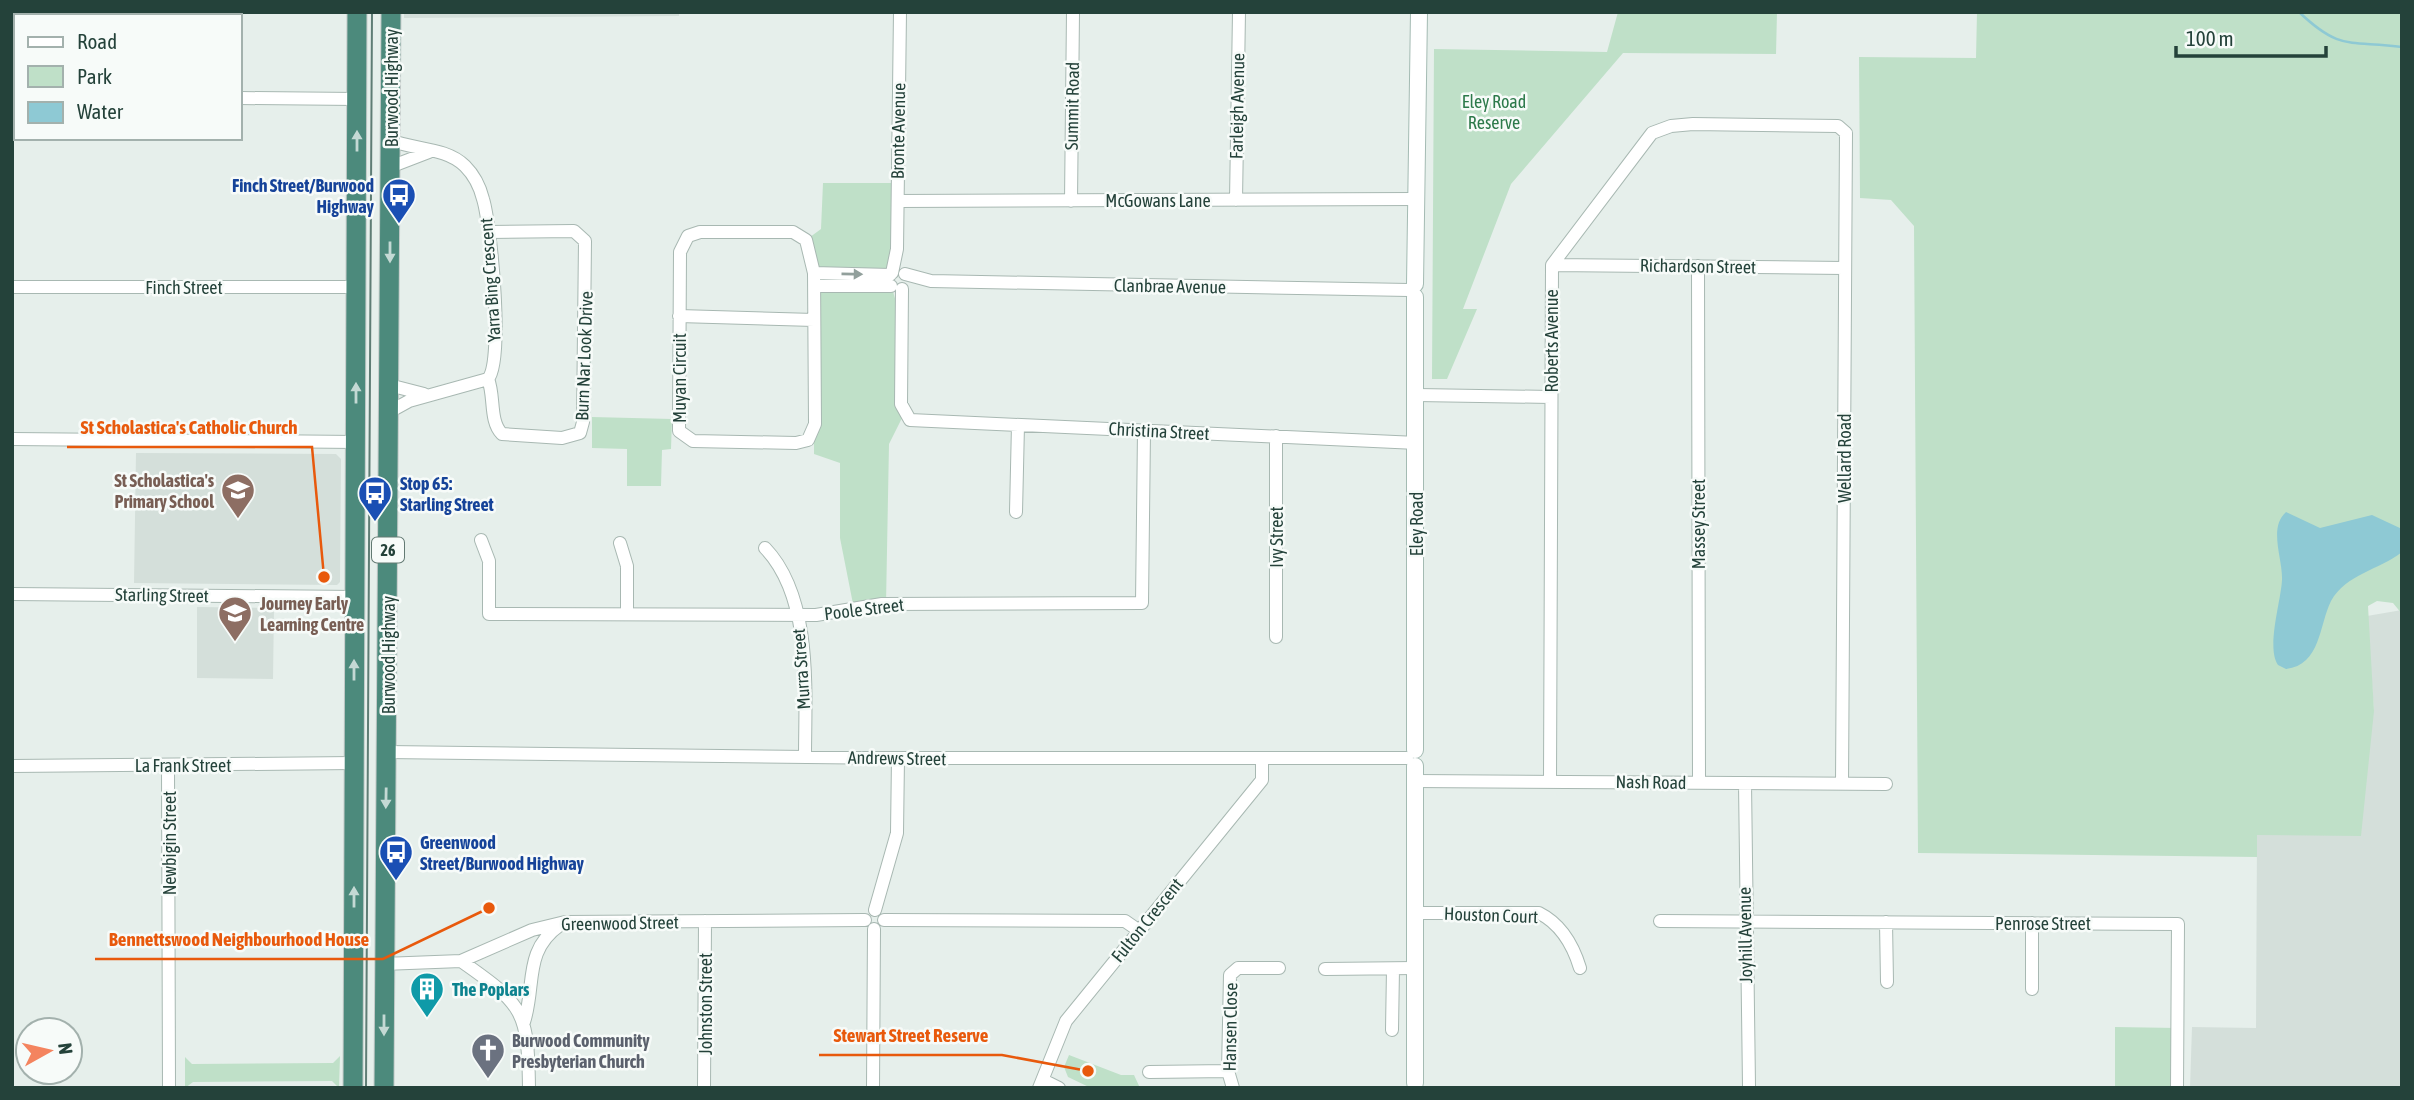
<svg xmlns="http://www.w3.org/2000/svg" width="2414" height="1100" viewBox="0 0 2414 1100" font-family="'Asap Condensed',sans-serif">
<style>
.built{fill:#d4dfda}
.green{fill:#bfe0c8}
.water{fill:#8ec9d4}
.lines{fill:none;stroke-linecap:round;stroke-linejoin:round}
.stream{stroke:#8ec9d4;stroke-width:2.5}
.minor-casing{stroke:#a8b8b2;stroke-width:14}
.secondary-casing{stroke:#a4bbb3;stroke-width:18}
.trunk-casing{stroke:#c2cac8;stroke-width:21}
.minor{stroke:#fff;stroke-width:12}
.secondary{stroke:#fff;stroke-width:16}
.trunk{stroke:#4c8a7c;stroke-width:19}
.tram{stroke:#5f7d75;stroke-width:2}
.oneway{fill:#c4d9d4}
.oneway2{fill:#92a09c}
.labels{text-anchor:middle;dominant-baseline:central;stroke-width:5;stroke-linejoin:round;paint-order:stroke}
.shield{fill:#f7fbf9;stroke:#637a73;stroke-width:2}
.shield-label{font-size:16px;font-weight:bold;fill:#24423a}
.street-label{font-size:18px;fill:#24423a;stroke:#f7fbf9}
.park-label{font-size:18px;fill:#2d7a4b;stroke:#f7fbf9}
.transit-label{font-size:18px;font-weight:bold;fill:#164399;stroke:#f7fbf9;text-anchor:start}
.education-label{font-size:18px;font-weight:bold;fill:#785e54;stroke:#f7fbf9;text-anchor:end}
.culture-label{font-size:18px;font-weight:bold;fill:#0d838f;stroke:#f7fbf9;text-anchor:start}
.worship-label{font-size:18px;font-weight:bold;fill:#5b616d;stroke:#f7fbf9;text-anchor:start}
.leader{fill:none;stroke:#e8590c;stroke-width:2.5}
.callout-dot{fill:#e8590c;stroke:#f7fbf9;stroke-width:2.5}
.callout-label{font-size:19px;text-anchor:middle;font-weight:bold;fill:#e8590c;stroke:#f7fbf9;stroke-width:5;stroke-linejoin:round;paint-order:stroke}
</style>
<rect width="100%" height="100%" fill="#e6efeb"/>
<!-- built -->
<path class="built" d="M404,12H679V16L404,18Z
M136,453L336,454L341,459L340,582L337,585L134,583Z
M197,607L274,608L273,679L197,678Z
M2402,610V1088H2190L2192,1027L2256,1028L2257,835L2374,711L2367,616Z"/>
<!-- green -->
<path class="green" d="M1618,12H1777L1776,54L1623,53L1511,184L1463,309H1477L1447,379H1432L1434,49L1607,52Z
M1977,12H2402V614L2393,603L2377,601L2368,606L2374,711L2361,836L2257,835V857L1918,853L1914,226L1891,200L1860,198L1859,57L1976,58Z
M823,183H893L892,288L902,323L904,414L889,444L886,604L854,609L840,538V463L814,454V320L806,240L821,229Z
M592,417L672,419L671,449L662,450L661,486H627V449L592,448Z
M2115,1027L2177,1028V1088H2115Z
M1069,1055L1121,1075H1134L1140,1088H1091L1068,1077L1064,1067Z
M340,1056L339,1088L332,1081L193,1082L185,1088V1057L192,1064L333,1063Z"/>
<!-- water -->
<path class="water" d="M2286,512L2320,528L2372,515L2402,529V552C2379,570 2346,574 2331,601C2319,625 2321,665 2286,669L2278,665C2266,648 2281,601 2282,580C2283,559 2268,528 2286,512Z"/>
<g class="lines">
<!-- stream -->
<path class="stream" d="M2299,12C2341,52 2350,40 2402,47"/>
<!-- minor casing -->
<g class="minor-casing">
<path id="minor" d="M12,97H16
M240,98L357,99
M390,167L429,152
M1236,200L1239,12
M898,201L1417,199
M1071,201L1073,12
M700,232H793L806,240L814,273L815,424L808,440L796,443L693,441L679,431L680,252L688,236Z
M1552,265L1844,268
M1698,266L1699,782
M814,273L890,275
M892,273L897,249L900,12
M905,274L931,281L1409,290
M815,286H891
M12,287H356
M902,289L901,404L910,420L1417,443
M679,316L814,320
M488,379C495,396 489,421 502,434L562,438L580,433L583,422L585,241L574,231L489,232
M389,385L424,394
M1417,395L1551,397
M389,412L409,401L488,379C504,361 491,225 483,199C480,187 474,175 465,166C446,147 414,150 390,140
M1276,436V637
M12,439L356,442
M1016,512L1018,425
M481,540L489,561V614L816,615L882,604L1142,603L1144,431
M620,543L627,566V613
M765,548C813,598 805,693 805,757
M12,594L355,597
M387,752L898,758H1407
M12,766L354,763
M168,766L169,1088
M1550,780L1552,265L1652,133L1671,126L1693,124L1838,126L1846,133L1842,784
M1415,781L1886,784
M1745,783L1749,1086
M875,910L897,833L898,758
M1415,913H1539C1561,924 1573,945 1580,968
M884,920L1125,921L1138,930
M1660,921L2178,924L2177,1088
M1886,922L1887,982
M461,961C524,1005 528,1011 529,1088
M383,964L461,961L532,930L565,922L865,920
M1325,969L1415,968
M2032,989V923
M524,1022C536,985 523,951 560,925
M1392,1030L1393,969
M1149,1072L1228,1071
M1043,1080L1059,1088
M704,1088L705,921
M873,1088L874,929
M1039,1088L1066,1021L1262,780V760
M1233,1088L1228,1071L1230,975L1238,968H1279"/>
</g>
<!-- secondary casing -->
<g class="secondary-casing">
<path id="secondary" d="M1415,284L1419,12
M1415,750V297
M1415,1083V766"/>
</g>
<!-- trunk casing -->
<g class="trunk-casing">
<path id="trunk" d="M353,1088L357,12
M384,1088L391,12"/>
</g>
<!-- minor -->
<use href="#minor" class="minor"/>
<!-- secondary -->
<use href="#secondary" class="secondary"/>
<!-- trunk -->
<use href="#trunk" class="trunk"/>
<!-- tram -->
<path class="tram" d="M366,1088L372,12"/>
</g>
<!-- one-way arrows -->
<defs><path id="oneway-solid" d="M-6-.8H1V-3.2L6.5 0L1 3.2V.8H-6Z" transform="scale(1.75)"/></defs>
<g class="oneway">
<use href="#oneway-solid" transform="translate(357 141) rotate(-90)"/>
<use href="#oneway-solid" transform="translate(390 252) rotate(90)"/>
<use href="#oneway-solid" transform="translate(356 393) rotate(-90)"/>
<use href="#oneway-solid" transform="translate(354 670) rotate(-90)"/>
<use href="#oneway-solid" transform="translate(386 798) rotate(91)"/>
<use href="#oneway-solid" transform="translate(354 897) rotate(-90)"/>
<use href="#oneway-solid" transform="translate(384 1025) rotate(90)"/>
</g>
<use class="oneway2" href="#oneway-solid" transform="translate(852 274) rotate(1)"/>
<!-- icons -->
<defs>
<g id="bus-pin" transform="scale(1.75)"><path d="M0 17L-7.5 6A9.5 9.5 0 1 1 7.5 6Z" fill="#1a4fb4" stroke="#f7fbf9"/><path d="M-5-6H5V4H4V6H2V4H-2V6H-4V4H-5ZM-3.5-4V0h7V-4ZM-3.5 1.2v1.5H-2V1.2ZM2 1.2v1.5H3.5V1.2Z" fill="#fff"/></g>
<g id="school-pin" transform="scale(1.75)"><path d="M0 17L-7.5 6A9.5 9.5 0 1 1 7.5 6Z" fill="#8d6e63" stroke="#f7fbf9"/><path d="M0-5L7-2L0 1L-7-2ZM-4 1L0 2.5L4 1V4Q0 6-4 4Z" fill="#fff"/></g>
<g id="building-pin" transform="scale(1.75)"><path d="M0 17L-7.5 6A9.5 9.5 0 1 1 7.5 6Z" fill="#0f9aa8" stroke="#f7fbf9"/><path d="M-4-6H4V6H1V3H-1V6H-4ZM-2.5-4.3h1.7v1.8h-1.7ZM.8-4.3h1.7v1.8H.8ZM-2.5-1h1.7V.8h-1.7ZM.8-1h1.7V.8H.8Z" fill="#fff"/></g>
<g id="church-pin" transform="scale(1.75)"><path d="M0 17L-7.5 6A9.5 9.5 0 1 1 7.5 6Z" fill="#6b7280" stroke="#f7fbf9"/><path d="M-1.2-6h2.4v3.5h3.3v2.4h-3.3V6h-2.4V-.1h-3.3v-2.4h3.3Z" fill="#fff"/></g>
</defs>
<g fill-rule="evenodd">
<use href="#bus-pin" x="399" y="195"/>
<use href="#school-pin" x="238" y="490"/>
<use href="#bus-pin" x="375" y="493"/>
<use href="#school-pin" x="235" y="613"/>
<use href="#bus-pin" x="396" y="852"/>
<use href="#building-pin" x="427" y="989"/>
<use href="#church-pin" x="488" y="1050"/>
</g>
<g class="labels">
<!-- shield labels -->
<rect class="shield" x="372" y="537.5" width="32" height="25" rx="5"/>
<g class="shield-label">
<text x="388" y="550">26</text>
</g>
<!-- street labels -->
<g class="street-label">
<text transform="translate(391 88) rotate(-90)">Burwood Highway</text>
<text transform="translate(1072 106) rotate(-89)">Summit Road</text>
<text transform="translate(1237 106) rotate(-89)">Farleigh Avenue</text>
<text transform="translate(898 131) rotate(-89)">Bronte Avenue</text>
<text x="1158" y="200">McGowans Lane</text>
<text transform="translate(1698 266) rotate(1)">Richardson Street</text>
<text transform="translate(490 280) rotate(-94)">Yarra Bing Crescent</text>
<text transform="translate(1170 286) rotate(1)">Clanbrae Avenue</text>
<text x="184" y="287">Finch Street</text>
<text transform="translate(1551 341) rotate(-90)">Roberts Avenue</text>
<text transform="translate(584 356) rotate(-88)">Burn Nar Look Drive</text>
<text transform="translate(679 378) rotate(-90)">Muyan Circuit</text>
<text transform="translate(1159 431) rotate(3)">Christina Street</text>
<text transform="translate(1844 458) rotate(-90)">Wellard Road</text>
<text transform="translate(1416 524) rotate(-90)">Eley Road</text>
<text transform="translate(1698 524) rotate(-90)">Massey Street</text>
<text transform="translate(1276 537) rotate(-90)">Ivy Street</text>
<text transform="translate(162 595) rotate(1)">Starling Street</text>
<text transform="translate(864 609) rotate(-7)">Poole Street</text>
<text transform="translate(388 655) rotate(-90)">Burwood Highway</text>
<text transform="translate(801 669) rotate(-94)">Murra Street</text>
<text transform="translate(897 758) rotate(1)">Andrews Street</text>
<text x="183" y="765">La Frank Street</text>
<text transform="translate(1651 782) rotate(1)">Nash Road</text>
<text transform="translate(169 843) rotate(-90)">Newbigin Street</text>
<text transform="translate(1491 915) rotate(2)">Houston Court</text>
<text transform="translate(1147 920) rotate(-51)">Fulton Crescent</text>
<text transform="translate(620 923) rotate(-1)">Greenwood Street</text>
<text x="2043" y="923">Penrose Street</text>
<text transform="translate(1745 935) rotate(-91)">Joyhill Avenue</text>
<text transform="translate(705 1004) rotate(-90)">Johnston Street</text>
<text transform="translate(1230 1027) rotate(-89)">Hansen Close</text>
</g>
<!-- park labels -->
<g class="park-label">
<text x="1494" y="101">Eley Road<tspan x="1494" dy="21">Reserve</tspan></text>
</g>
<!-- transit labels -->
<g class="transit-label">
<text x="374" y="185" text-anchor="end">Finch Street/Burwood<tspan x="374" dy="21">Highway</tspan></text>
<text x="400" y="483">Stop 65:<tspan x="400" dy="21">Starling Street</tspan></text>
<text x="420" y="842">Greenwood<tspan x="420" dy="21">Street/Burwood Highway</tspan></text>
</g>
<!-- education labels -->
<g class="education-label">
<text x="214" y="480">St Scholastica's<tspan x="214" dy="21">Primary School</tspan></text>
<text x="260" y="603" text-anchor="start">Journey Early<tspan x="260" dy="21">Learning Centre</tspan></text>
</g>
<!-- culture labels -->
<g class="culture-label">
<text x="452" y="989">The Poplars</text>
</g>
<!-- worship labels -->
<g class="worship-label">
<text x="512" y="1040">Burwood Community<tspan x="512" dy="21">Presbyterian Church</tspan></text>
</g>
</g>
<!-- callouts -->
<path class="leader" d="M324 577L312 447H67M489 908L383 959H95M1088 1071L1002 1055H819"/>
<g class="callout-dot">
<circle cx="324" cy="577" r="7"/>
<circle cx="489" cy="908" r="7"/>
<circle cx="1088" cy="1071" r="7"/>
</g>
<g class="callout-label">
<text x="189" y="434">St Scholastica's Catholic Church</text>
<text x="239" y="946">Bennettswood Neighbourhood House</text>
<text x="911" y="1042">Stewart Street Reserve</text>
</g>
<!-- border -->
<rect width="2414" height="1100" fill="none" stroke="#24423a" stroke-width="28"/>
<!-- legend -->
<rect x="14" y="14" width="228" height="126" fill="#f7fbf9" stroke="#a3b1ad" stroke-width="2"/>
<rect x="28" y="37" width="35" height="10" fill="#ffffff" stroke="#a3b1ad" stroke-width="2"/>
<text x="77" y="49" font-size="21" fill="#24423a">Road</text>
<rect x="28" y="66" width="35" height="21" fill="#bfe0c8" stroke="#a3b1ad" stroke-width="2"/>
<text x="77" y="84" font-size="21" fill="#24423a">Park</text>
<rect x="28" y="102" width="35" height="21" fill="#8ec9d4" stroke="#a3b1ad" stroke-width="2"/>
<text x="77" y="119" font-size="21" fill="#24423a">Water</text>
<!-- north arrow -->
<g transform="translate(49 1051) rotate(82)"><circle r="33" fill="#f7fbf9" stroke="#a3b1ad" stroke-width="2"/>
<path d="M0-5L12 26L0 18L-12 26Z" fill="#f4845f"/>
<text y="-10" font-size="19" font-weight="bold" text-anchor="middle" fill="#24423a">N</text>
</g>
<!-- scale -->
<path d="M2176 46v10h150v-10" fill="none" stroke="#24423a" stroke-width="3.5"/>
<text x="2186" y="46" font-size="21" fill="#24423a" stroke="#f7fbf9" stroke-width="5" paint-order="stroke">100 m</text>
</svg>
